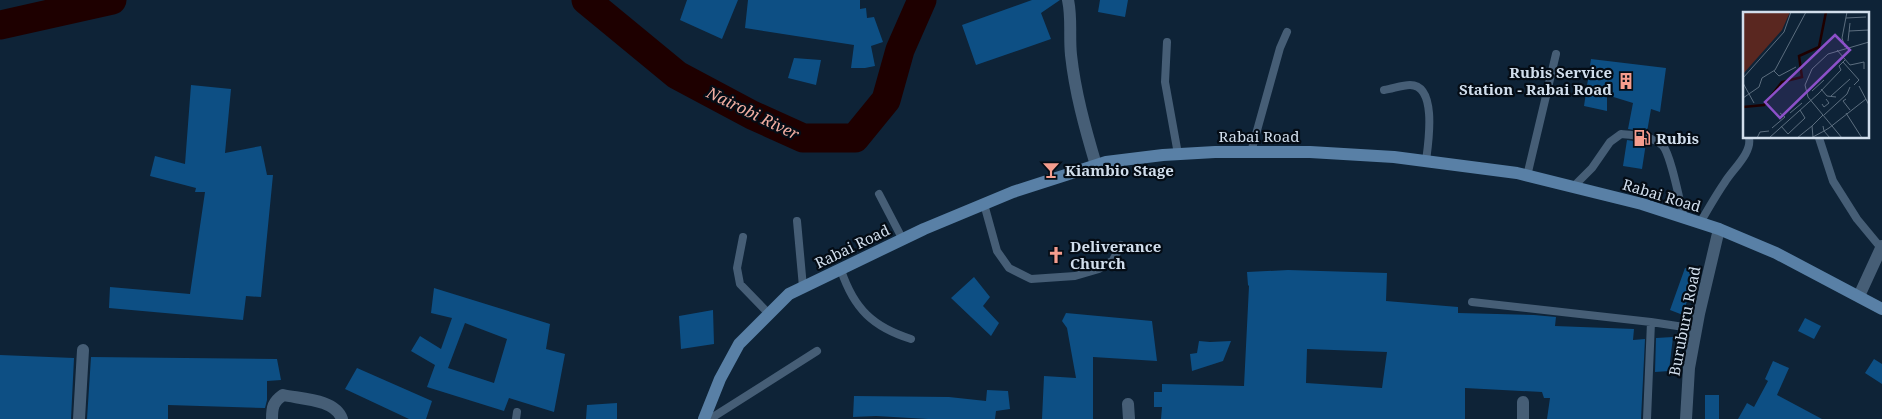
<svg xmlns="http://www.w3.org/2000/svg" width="1882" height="419" viewBox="0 0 1882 419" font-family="'Noto Serif',serif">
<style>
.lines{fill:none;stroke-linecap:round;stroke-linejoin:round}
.river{stroke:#1e0000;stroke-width:29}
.building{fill:#0d4f84;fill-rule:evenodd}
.service{stroke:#465e76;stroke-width:8}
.minor{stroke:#465e76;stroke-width:12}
.tertiary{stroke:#465e76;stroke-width:12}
.secondary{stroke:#5980a6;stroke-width:12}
.labels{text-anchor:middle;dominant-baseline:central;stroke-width:4.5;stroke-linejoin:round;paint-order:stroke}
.poi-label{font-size:15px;font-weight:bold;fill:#d1deec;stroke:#040c15;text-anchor:start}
.street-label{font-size:15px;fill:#d1deec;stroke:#040c15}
.water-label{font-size:16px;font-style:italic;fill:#f2aea2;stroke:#040c15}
.inset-river{fill:none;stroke:#1e0000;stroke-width:2.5}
.inset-road{fill:none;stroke:#5c6e7f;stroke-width:1}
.view{fill:#8c50c8;fill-opacity:0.15;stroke:#8c50c8;stroke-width:2.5}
.inset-edge{fill:none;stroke:#d1deec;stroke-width:2.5}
</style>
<rect width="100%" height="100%" fill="#0e2337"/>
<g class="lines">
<!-- river -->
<path class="river" d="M586,0L677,75L752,115L803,138H855L886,100L900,50L922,0
M0,25L112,0"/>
</g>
<!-- building -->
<path class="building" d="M687,0H738L722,39L680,20Z
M748,0H860V9L866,8L867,18L874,17L883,42L871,46L875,66L865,68H851L854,45L745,28Z
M1032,0H1060L1041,13L1051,39L976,65L962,25Z
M1100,0H1128L1125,17L1098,12Z
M794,58L821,60L816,85L788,78Z
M1591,59L1666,68L1660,112L1651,109L1647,132L1628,129L1633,103L1607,95V111L1584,106Z
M191,85L231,89L225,153L261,146L267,175H273L261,297L246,296L243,320L109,308L110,287L190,294L205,192H195L196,188L150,176L155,156L185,164Z
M1627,140L1646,143L1642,169L1623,166Z
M1685,268L1695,272L1683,315L1670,310Z
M1288,270L1387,273L1386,301L1458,307V313L1534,315L1556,317L1555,326L1634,329L1633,340L1645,339L1641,419H1547L1550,398H1544L1542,392L1465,388V419H1161L1162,407H1154V392H1162V384L1244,386L1249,286L1248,285L1247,272ZM1307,349L1387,352L1382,388L1306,383Z
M974,277L990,297L983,306L999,323L991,336L951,298Z
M434,288L550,324L546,349L565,354L554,412L509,398L504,411L427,387L435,365L411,351L420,336L441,349L452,318L431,313ZM465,323L507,339L494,383L448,368Z
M713,310L714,344L681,349L679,316Z
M1066,313L1152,321L1157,361L1093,357V419H1042L1044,376L1076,378L1067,328L1062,321Z
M1805,318L1821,326L1814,339L1798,331Z
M1673,337L1669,371L1655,372L1656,338Z
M1199,341L1210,342L1231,341L1223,361L1192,371L1190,354L1197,353Z
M0,355L74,358L71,419H0Z
M91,357L277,359L281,380L267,381V400L265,408L168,405V419H87Z
M1874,359L1882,364V384L1865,373Z
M1773,361L1789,368L1777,395L1822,419H1738L1747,403L1754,407L1768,381L1765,379Z
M357,368L432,401L426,419H409L345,389Z
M987,390L1008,391L1010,409L996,411L995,419H928L876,416L853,417L854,396L949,397L986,401Z
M1705,395H1719V419H1705Z
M617,403V419H586L587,405Z"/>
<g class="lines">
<!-- service -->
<path class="service" d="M1167,42L1165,82L1178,154
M1384,90C1392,89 1402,85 1410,85C1438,85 1428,145 1426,161
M1819,138L1833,181L1857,219L1881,248
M1251,152L1280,48L1287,32
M1527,176L1556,54
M1573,187L1592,168L1610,142L1621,134C1633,135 1653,136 1663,146C1671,155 1680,203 1684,218
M879,194L903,240
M984,204L997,251L1009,268L1031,279L1075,276L1099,269L1113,260L1121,245
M797,221L803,287
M1700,223C1708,209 1716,195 1725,182C1733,169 1752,153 1749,138
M743,237L737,268L740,284L769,314
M841,270C854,309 873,327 911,339
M1472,302L1651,322L1697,329
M516,419L517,412
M710,419L817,351
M1647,419L1651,322"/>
<!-- minor -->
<path class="minor" d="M1068,0C1072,18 1069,36 1071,55C1075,92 1085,128 1096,165
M1128,404L1129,419
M79,419L83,350
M272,419C272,407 273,402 283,395C301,399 335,399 342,419
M1523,419V402
M1686,419L1689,368L1699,314L1719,229"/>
<!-- tertiary -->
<path class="tertiary" d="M1859,296L1882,246"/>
<!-- secondary -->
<path class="secondary" d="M704,419L720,379L739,344L789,294L924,229L1013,192L1106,162L1163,155L1215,152H1310L1394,157L1517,173L1642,204L1719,229L1776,253L1882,309"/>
</g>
<!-- icons -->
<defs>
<g id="building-bare" transform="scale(1.35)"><path d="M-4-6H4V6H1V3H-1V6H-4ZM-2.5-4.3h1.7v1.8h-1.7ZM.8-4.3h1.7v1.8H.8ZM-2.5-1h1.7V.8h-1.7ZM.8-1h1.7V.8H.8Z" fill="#f59d8e" stroke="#040c15" stroke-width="2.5" paint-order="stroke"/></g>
<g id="fuel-bare" transform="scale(1.35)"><path d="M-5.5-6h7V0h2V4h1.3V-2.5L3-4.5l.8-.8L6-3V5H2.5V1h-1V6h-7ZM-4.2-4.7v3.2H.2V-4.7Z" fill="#f59d8e" stroke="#040c15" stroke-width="2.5" paint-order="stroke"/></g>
<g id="bar-bare" transform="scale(1.35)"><path d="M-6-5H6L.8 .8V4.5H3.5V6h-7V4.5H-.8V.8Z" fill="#f59d8e" stroke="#040c15" stroke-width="2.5" paint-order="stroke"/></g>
<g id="church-bare" transform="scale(1.35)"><path d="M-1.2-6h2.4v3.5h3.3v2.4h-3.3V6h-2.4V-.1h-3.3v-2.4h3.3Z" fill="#f59d8e" stroke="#040c15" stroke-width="2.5" paint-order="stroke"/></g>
</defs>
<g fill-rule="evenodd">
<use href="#building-bare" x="1626" y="81"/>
<use href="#fuel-bare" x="1642" y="138"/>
<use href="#bar-bare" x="1051" y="170"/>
<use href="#church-bare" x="1056" y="255"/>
</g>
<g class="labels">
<!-- poi labels -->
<g class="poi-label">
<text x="1612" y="72" text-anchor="end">Rubis Service<tspan x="1612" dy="17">Station - Rabai Road</tspan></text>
<text x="1656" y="138">Rubis</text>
<text x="1065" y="170">Kiambio Stage</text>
<text x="1070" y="246">Deliverance<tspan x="1070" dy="17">Church</tspan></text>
</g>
<!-- street labels -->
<g class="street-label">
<text x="1259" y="136">Rabai Road</text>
<text transform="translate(1662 195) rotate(17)">Rabai Road</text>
<text transform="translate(852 246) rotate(-26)">Rabai Road</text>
<text transform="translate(1684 321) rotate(-79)">Buruburu Road</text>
</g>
<!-- water labels -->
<g class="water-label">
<text transform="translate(753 113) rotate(26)">Nairobi River</text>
</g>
</g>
<!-- overview -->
<g transform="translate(1743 12)">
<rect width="126" height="126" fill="#0e2337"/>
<path d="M0,0H47L39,18L0,62Z" fill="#5a2720"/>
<path class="inset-river" d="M0,95L21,93L39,70L59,65L56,44L76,35L83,0"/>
<path class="inset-road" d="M103,6L123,5M106,19L126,18M105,29L107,11M102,35L99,26L104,0M94,38L107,53L121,50V57M100,50L116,68L111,73M31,59L36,64L53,55M0,66L41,20L48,0M0,71L11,91M116,74L126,93M78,77L84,84L93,85M69,79L81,68M88,84L107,67M0,86L16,75L19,66L32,58L63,0M103,87L100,89L107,98M79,92L81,95L86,91L83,87M47,101L59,91M103,101L119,126M81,103L104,82L107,75M38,114L45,122L62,106L57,98M80,114L81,119L86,116L123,87M29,116L42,105L37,101M70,125L69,114L80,103M14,126L17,120L26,119M26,126L75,82L98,58L96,54L102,48M54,126L69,114M68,126L81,119L87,126M99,126L65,85L62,73L69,57L85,42L126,30"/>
<path class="view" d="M92,23L107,38L37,106L22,90Z"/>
<rect width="126" height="126" class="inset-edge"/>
</g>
</svg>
